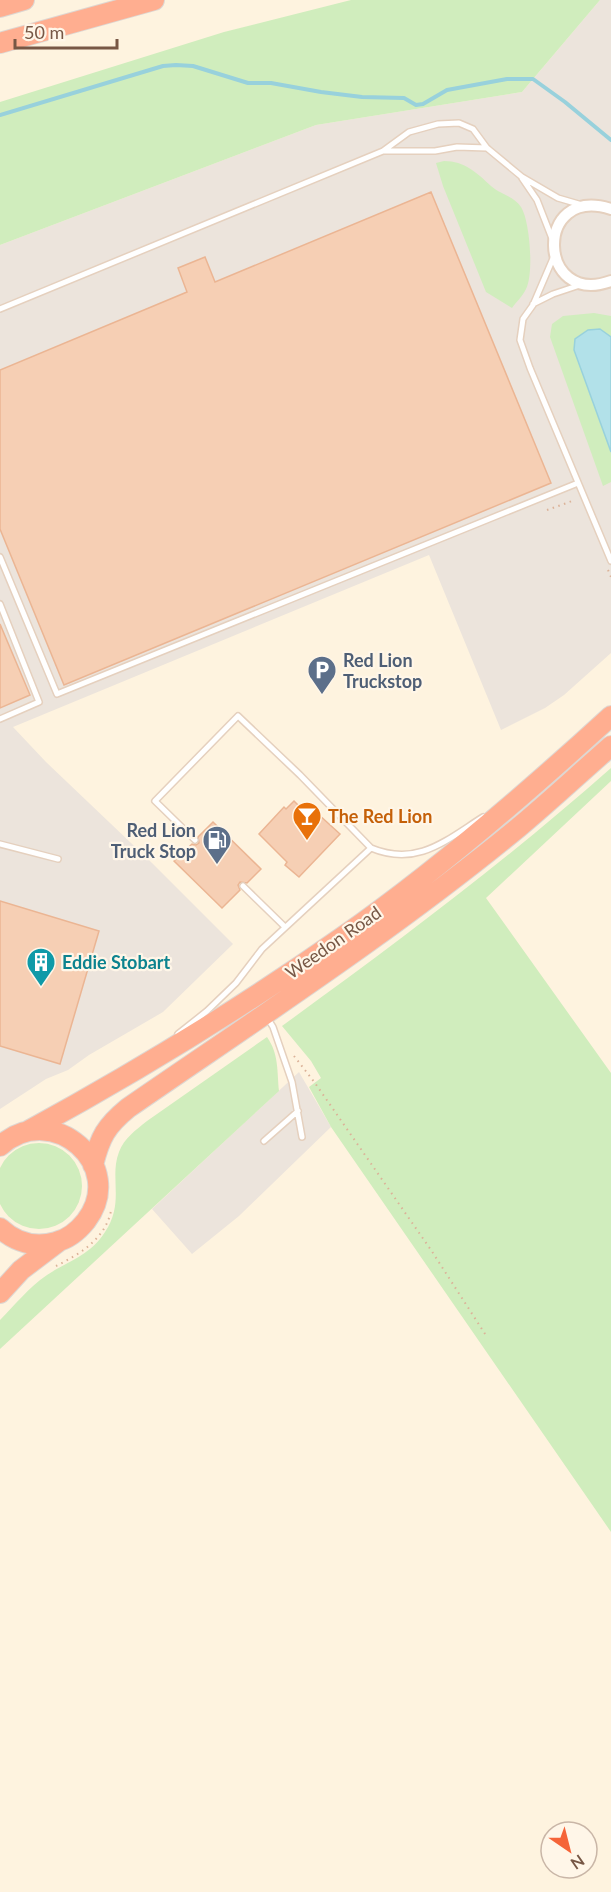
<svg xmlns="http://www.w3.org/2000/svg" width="611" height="1892" viewBox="0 0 611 1892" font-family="Lato,sans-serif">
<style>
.industrial{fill:#ece4dc}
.green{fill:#d0edbd}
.water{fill:#b2e1e9;stroke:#98d1dc;stroke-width:1.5}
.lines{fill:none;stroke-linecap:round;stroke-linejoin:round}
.stream{stroke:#98d1dc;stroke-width:4}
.building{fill:#f6cfb4;stroke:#ebb593;stroke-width:1.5}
.lane-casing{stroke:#e5d0be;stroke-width:8}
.street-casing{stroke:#e5d0be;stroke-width:14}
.highway-casing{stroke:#ded7d2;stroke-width:22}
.path{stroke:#dbb298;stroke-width:2;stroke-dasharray:1.5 4.5;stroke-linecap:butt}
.lane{stroke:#fff;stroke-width:5}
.street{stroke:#fff;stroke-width:10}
.highway{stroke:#ffae90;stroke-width:20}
.labels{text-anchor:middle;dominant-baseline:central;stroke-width:4.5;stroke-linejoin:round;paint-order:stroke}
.service-label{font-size:18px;font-weight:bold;fill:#4e5e75;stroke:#fff6e8;text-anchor:start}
.food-label{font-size:18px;font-weight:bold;fill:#c56008;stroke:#fff6e8;text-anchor:start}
.street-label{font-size:18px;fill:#775745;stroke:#fff6e8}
.culture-label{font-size:18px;font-weight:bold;fill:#0d838f;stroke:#fff6e8;text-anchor:start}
</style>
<rect width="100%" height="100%" fill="#fef3df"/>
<!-- industrial -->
<path class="industrial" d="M600,0H611V653L564,695L545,708L501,730L429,555L13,727L46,762L152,863L233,944L163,1012L89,1055L68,1070L46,1079L0,1109V245L316,125L522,92Z
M299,1072L331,1127L239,1216L192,1254L152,1209Z"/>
<!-- green -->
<path class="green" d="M351,0H600L522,92L316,125L0,245V102L224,32Z
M444,161C465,161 477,173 491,186C501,195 514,196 521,207C530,221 534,274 526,289C523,296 516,302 512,308L486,292L443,186L436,163Z
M594,313L611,316V337L600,329L574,350L611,452V482L603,486L550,337L552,324L563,316Z
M611,768V781L486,898L611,1073V1532L331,1127L309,1087L321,1078L311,1061L282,1026C395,944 506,861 611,768Z
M267,1037C279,1054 277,1071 279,1091L0,1349V1320C15,1305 29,1287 47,1275C68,1261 91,1255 105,1232C125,1202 109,1178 119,1152C124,1138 136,1130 147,1121Z
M-4 1186a43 43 0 1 1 86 0a43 43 0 1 1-86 0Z"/>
<!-- water -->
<path class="water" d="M600,329L611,337V452L574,350L575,339L588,330Z"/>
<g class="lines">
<!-- stream -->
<path class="stream" d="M0,115L163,66L176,65L193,66L248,83H271L321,92L362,97L404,98L416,105L423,104L447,90L507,79H533L565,102L611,140"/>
</g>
<!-- building -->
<path class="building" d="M431,192L551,483L64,685L0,529V370L187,292L178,268L205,257L215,282Z
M0,624L30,695L0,708Z
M294,801L302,809L307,804L340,834L299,877L285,865L287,862L259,834L284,807L286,809Z
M213,822L261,869L247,883L240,882L238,885L240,890L222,908L174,861L192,844L196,845L199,843L198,837Z
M0,901L99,931L60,1064L0,1046Z"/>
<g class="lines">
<!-- lane casing -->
<g class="lane-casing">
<path id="lane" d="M384,151H435L457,147L487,148
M522,178L537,200L553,241
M554,256L533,305L523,319L520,340L530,368L611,561
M533,304L553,294L580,285
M0,309L383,151L409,132L438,124L459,123L473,129L487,148L522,177L558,198L582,205
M0,557L57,694L578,483
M0,604L39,702L0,719
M195,840L155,801L238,716L300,775L371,848C417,867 445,841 483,817
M0,844L58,859
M243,886L285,927
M268,1019L273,1027L292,1082L302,1137
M178,1034L207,1011L236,983L262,949L371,848
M264,1141L298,1111"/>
</g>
<!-- street casing -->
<g class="street-casing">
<path id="street" d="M611,209C533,184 537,308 611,281"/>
</g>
<!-- highway casing -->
<g class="highway-casing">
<path id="highway" d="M0,7L24,0
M0,43L154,0
M28,1131C136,1072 240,1009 341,938C436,872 526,794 611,716
M0,1146C53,1099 128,1166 86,1221C78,1231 68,1239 56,1242C35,1248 15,1242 0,1228
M93,1165C100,1137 106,1126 128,1108C260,1017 395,929 519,827C550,801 580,773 611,746
M0,1293L21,1270L58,1242"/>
</g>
<!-- path -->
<path class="path" d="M547,510L575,500
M608,570L611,577
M294,1056L315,1083L431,1250L487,1337
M56,1266C80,1254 105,1239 111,1211"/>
<!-- lane -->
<use href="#lane" class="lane"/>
<!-- street -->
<use href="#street" class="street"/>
<!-- highway -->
<use href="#highway" class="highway"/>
</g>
<!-- icons -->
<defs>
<g id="parking-pin" transform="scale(1.5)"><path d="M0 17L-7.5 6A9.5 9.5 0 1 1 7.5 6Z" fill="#5c6f8a" stroke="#fff6e8"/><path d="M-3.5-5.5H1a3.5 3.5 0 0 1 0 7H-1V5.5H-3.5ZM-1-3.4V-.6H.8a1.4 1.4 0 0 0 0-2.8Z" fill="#fff"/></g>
<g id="bar-pin" transform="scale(1.5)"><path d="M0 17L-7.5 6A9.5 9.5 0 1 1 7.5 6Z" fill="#e8710a" stroke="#fff6e8"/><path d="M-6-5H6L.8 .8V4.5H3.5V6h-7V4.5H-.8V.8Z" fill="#fff"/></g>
<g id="fuel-pin" transform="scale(1.5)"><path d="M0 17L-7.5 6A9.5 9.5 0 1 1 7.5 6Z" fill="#5c6f8a" stroke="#fff6e8"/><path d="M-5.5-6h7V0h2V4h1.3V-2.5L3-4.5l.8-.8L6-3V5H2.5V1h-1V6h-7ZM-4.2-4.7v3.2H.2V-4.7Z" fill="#fff"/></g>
<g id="building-pin" transform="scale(1.5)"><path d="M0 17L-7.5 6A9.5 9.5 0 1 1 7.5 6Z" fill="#0f9aa8" stroke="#fff6e8"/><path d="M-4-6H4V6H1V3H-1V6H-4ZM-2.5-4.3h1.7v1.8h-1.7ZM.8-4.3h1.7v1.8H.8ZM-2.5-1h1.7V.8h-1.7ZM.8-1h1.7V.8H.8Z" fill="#fff"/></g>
</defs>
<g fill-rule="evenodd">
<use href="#parking-pin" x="322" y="670"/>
<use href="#bar-pin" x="307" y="816"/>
<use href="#fuel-pin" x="217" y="840"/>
<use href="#building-pin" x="41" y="962"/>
</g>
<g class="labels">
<!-- service labels -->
<g class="service-label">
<text x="343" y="660">Red Lion<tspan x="343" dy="21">Truckstop</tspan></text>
<text x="196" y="830" text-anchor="end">Red Lion<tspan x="196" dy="21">Truck Stop</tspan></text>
</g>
<!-- food labels -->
<g class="food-label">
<text x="328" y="816">The Red Lion</text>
</g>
<!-- street labels -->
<g class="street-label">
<text transform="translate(333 942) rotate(-35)">Weedon Road</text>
</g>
<!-- culture labels -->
<g class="culture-label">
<text x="62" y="962">Eddie Stobart</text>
</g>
</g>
<!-- north arrow -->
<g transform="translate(569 1850) rotate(145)"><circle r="28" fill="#fff6e8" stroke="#c9b6a7" stroke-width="1.5"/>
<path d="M0-4.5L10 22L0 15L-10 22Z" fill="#f56438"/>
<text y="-9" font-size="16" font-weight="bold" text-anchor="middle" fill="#775745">N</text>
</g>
<!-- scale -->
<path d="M15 39v9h102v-9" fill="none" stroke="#775745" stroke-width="3"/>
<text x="24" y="39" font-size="18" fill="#775745" stroke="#fff6e8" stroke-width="4.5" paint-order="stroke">50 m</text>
</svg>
